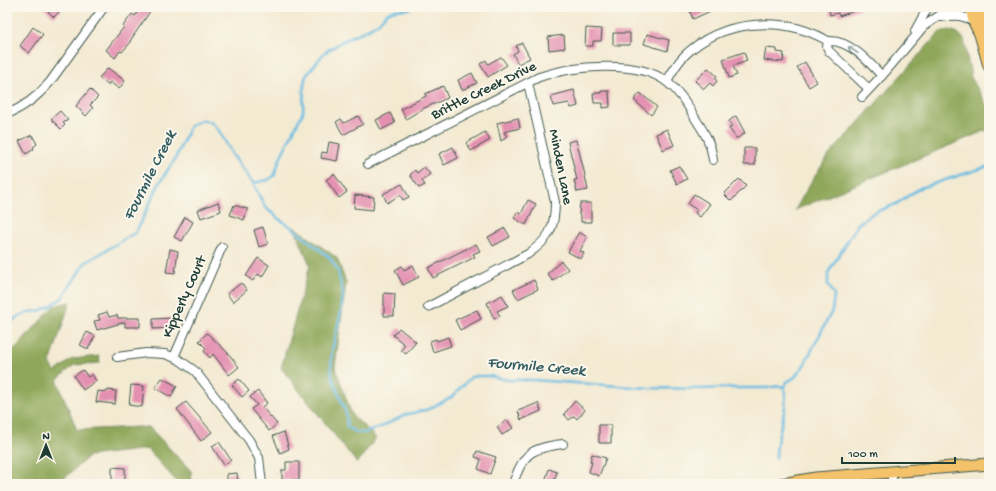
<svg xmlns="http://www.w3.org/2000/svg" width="996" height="491" viewBox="0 0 996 491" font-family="'Gochi Hand',sans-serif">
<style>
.forest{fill:#8fa75a;stroke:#577247}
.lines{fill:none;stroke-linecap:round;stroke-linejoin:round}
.stream{stroke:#66bbe2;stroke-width:2.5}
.building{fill:#e490b0}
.minor-casing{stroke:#3f574c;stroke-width:10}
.major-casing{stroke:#3f574c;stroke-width:13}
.path{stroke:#3f574c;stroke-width:1.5;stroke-dasharray:1 3;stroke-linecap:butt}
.minor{stroke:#fff;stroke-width:8}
.major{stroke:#f4c26a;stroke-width:11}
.oneway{stroke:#8f9e9a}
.labels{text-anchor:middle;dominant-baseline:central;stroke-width:4;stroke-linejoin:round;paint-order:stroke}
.street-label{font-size:15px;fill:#1f3d34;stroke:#fbf7ec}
.water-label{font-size:16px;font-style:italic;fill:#315c60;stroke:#fbf7ec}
</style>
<rect width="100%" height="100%" fill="#fbf7ec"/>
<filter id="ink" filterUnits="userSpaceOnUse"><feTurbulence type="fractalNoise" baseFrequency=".025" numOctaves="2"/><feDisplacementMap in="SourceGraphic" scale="8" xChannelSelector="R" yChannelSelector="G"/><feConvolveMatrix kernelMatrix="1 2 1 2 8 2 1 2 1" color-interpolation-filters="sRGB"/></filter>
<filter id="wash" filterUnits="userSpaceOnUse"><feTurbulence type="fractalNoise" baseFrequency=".012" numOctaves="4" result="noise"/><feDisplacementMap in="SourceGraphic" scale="16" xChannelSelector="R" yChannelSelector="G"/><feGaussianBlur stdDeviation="0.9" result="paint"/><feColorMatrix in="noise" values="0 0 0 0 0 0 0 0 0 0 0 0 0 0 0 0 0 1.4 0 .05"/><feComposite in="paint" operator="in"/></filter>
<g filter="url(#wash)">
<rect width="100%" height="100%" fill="#f3ead2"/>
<!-- forest -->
<path class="forest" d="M950,30L958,33L964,39L971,77L989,109V129L795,210L811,182L829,155L940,32Z
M294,227L337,258L346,283L335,367L352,415L376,438L357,463L281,368L310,265Z
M70,302L50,363L55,372L72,359L99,356L100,363L74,365L57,380L77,430L139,427L150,428L191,471L192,484H179L147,449L89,456L58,484H7V357L54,306Z"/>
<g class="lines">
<!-- stream -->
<path class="stream" d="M253,183L268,180L274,176L281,156L303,112L304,83L306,76L324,53L341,42L370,28L379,22L387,13L394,10L409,9L412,7
M7,326L17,317L29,312L39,311L51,306L62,298L85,263L136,232L160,182L175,159L190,126L201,120L211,122L220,132L232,154L253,183L265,207L279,219L291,227L329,257L334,264L338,271L343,295L341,312L332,350L331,369L332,376L346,413L347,427L356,432L365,433L383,426L405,415L429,409L452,397L471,377L477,376H490L508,380H532L648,388L701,389L724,388H767L779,386L784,387
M784,387L787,382L795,377L804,365L832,311L834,295L828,284V273L858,224L873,213L896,204L920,188L989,166
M7,407C13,413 12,423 7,429
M776,458C775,433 790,412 784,387"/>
</g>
<g id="blocks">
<!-- building -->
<path class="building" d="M43,7H64L54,17Z
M141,7H153L130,41L131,42L122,52L120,51L115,58L106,50L124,27L123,26L132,14L135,16Z
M688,7H719L693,19Z
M829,7H863V8L839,16L838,13L830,15Z
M33,27L43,34L29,53L20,46Z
M586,28L602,29L601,41H593V46H585Z
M613,33H630V45H613Z
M647,34L669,40L667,51L644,44Z
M564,35L565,48L549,50L548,37Z
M522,43L530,58L518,64L513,54L518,51L516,46Z
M766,48L777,49V52L784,53L783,62L764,60Z
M744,52L747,61L733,66L737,75L729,78L723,59Z
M501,57L507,65L488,77L480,64L486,60L488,64Z
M805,62L817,82L809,87L797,67Z
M108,68L125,81L119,89L110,82L108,85L99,78Z
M708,68L717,76L715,78L717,81L713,86L710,83L704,89L695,81Z
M472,73L477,83L462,90L458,80Z
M443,86L448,98L424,108L406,119L401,109L426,96L425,94Z
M90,89L98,97L90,105L93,108L86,116L76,106Z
M574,90L578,106L571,108L569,103L553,106L551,96Z
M601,91H609L610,107L603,108V103H594L593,93H601Z
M640,93L657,107L651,115L634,100Z
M60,111L68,120L63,123L65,125L61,129L51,119Z
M390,113L395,123L381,130L376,120Z
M358,116L363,124L343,135L336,122L341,119L344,123Z
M736,116L745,133L738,138H736L729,128L732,126L729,121Z
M518,118L520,128L504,132L507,137L501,141L497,123Z
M667,129L674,145L663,150L656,134Z
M485,132L490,140L471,151L466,143Z
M32,135L37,144L33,147L34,149L26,154L19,141Z
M576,140L584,171L588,190L577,192L574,180H577L568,142Z
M329,142L340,144L337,161L321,158L322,152L327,153Z
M453,147L458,158L444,165L439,154Z
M744,148H755V165H744Z
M679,166L687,179L677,184L670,170Z
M424,167L430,174L422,181L425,185L419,188L410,175L415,170L417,173Z
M334,174L347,192L339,198L326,180Z
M739,179L746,186L731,201L724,194Z
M402,184L409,197L403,200L400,195L387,203L383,194Z
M694,194L710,204L700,217L695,213L697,210L688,204Z
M355,195L374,197L373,210L354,208Z
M528,200L536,204L526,225L514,218L517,212L521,214Z
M218,202L221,211L201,218L198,210Z
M580,203H591V222H581V215H579Z
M234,205L248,209L244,220L230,215Z
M185,217L193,222L182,241L174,237Z
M263,227L268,244L259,247L254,230Z
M505,228L510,237L493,246L488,237Z
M579,232L587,237L580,251L584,253L581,259L568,252Z
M476,244L480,251L473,254L475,257L433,278L428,268Z
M170,249L178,251L175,273L166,272Z
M258,258L269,265L262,277L258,274L253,281L246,276Z
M561,261L568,269L553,281L547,274Z
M413,265L419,277L403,285L395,270L402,266L404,270Z
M534,280L538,289L518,299L513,290Z
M241,283L247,290L233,302L227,294Z
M384,293L395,294L394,316H384Z
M502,295L508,306L497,311L500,316L494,319L487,303Z
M477,310L481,319L460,330L455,320Z
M107,312L109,317L117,315L118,318H140V327H125V322L97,330L94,321L100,320L98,315Z
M171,318V328L153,329V319Z
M399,328L416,342L406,354L401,350L405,345L393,335Z
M87,332L95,336L88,349L80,345Z
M207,333L228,353L239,367L229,375L213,354L210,358L204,351L206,348L199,341Z
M448,337L451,346L433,352L430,341L436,339L437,341Z
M83,370L88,377L92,374L96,381L83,390L74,376Z
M162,378L177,386L171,397L155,388Z
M239,379L249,391L242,397L232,385Z
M131,385L144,386L142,407L129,405Z
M108,390L116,391L115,404L96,402L98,391L107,392Z
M258,391L267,403L262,407L277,424L269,431L251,409L257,405L250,397Z
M575,401L585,410L577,419L574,416L569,420L564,414Z
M186,402L212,432L201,441L177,409Z
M538,403L541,411L521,420L518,411Z
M507,420L513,428L502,435L497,427Z
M599,425H611V443H599Z
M284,432L289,449L280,453L273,436Z
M219,442L231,460L224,465L212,446Z
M477,451L496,457L490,474L478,469L481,459L475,457Z
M592,454L606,458L599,476L589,472L592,462H590Z
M286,462H299V480H282V470H286Z
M112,467L125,468V481H112Z
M549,469L557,472L553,484H544Z
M237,473L238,484H227V474Z"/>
</g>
</g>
<g filter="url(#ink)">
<use href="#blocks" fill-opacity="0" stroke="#3f574c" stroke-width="1"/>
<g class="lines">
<!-- minor casing -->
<g class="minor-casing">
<path id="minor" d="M940,17C954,15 961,14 974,22
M915,31L928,7
M667,81C672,72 677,63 684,56C722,19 783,15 828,41
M869,89L829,51L827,47L828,41C849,39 869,62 882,76
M862,97L887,70L924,26L946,11L957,7
M7,114C25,107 38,96 50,82L104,7
M368,164L539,77C572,66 638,59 667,82C679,91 688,105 695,118C704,132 711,142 713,160
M428,307L528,254C549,239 555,229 555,202L528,83
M117,357L146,353L165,354L178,359L195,371L249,440L259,458L262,484
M174,357L222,247
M513,484C523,453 531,448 563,444
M892,484V472"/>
</g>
<!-- major casing -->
<g class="major-casing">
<path id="major" d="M971,7L974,22L980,34L989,66
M980,7V34
M781,484L816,478L989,464"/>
</g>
<!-- path -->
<path class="path" d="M989,187L987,193L989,203"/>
<!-- minor -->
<use href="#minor" class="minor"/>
<!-- major -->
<use href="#major" class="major"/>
</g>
<!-- one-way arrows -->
<defs><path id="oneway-shaft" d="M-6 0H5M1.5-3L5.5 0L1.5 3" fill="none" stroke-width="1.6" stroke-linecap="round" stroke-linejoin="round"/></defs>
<use class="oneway" href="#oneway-shaft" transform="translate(853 50) rotate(-146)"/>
</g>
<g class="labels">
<!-- street labels -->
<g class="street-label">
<text transform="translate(484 91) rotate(-26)">Brittle Creek Drive</text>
<text transform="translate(560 167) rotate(79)">Minden Lane</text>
<text transform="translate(185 297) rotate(-66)">Kipperly Court</text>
</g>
<!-- water labels -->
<g class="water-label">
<text transform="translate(151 176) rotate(-63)">Fourmile Creek</text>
<text transform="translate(536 368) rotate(5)">Fourmile Creek</text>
</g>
</g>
<!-- margin -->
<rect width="996" height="491" fill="none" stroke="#fbf7ec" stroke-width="24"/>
<!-- north arrow -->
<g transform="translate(46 445)" stroke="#fbf7ec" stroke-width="3" paint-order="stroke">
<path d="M0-3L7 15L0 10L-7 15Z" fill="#1f3d34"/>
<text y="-6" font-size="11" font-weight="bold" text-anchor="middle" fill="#1f3d34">N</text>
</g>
<!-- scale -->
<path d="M842 457v6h113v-6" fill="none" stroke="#1f3d34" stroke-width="2"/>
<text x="848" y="457" font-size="12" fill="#1f3d34" stroke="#fbf7ec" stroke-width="3" paint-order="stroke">100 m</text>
</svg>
